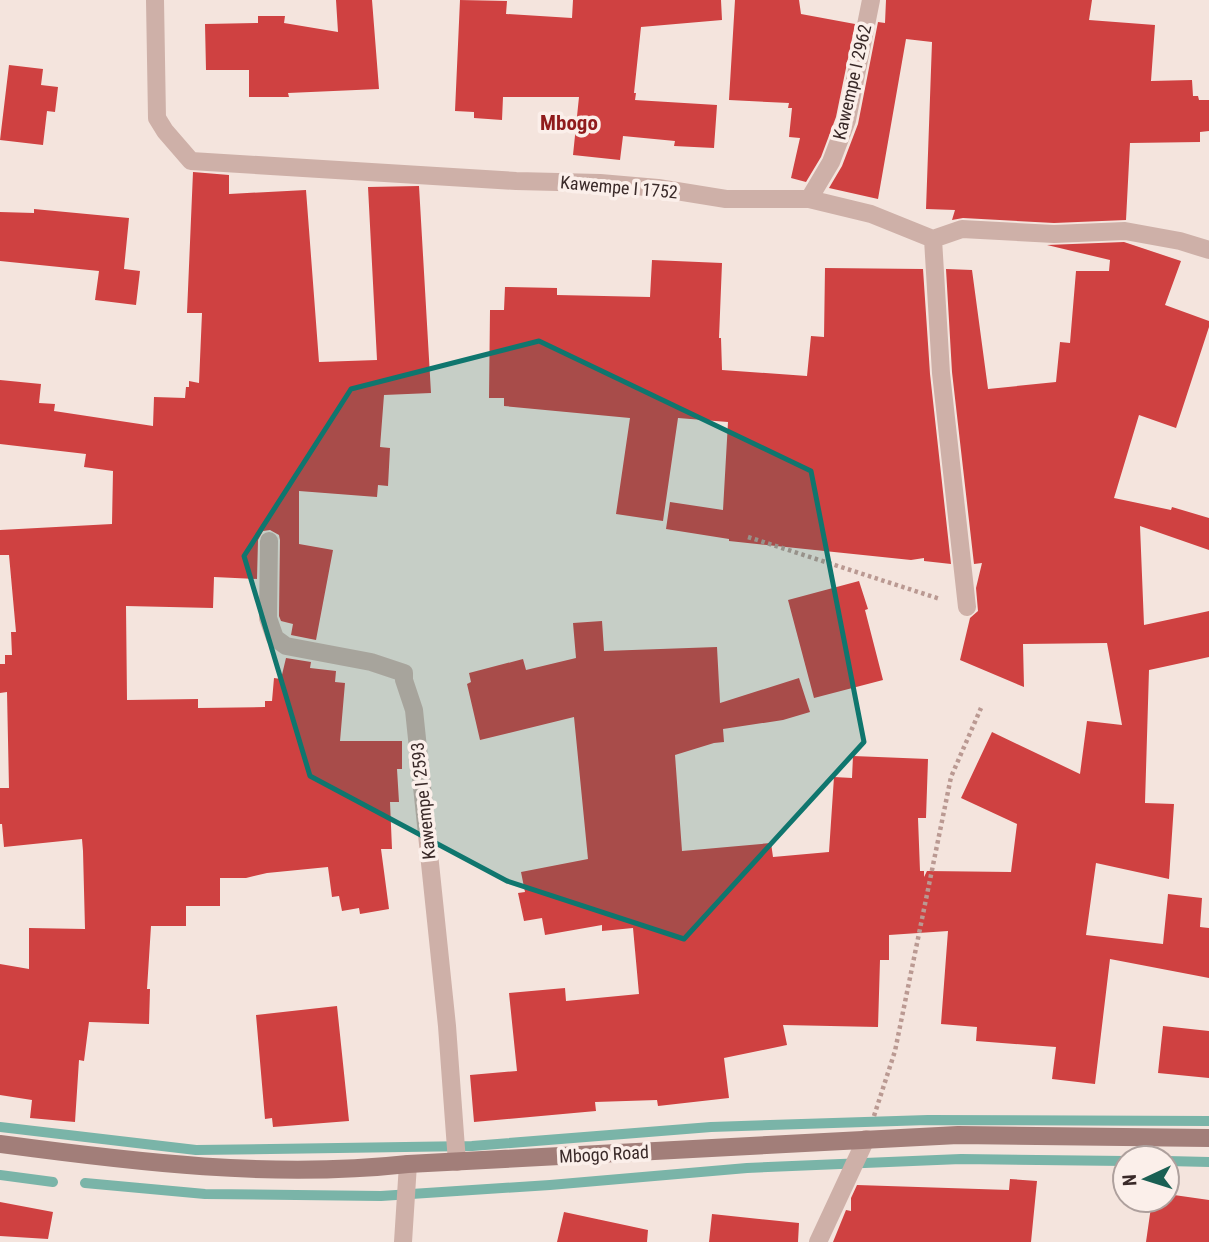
<svg xmlns="http://www.w3.org/2000/svg" width="1209" height="1242" viewBox="0 0 1209 1242" font-family="'Roboto Condensed',sans-serif">
<style>
.lines{fill:none;stroke-linecap:round;stroke-linejoin:round}
.stream{stroke:#7ab4a8;stroke-width:10}
.building{fill:#cf4141}
.path{stroke:#ba9992;stroke-width:4.5;stroke-dasharray:3.5 3.5;stroke-linecap:butt}
.street{stroke:#ceb0a8;stroke-width:18}
.secondary{stroke:#a27e79;stroke-width:18}
.marked{fill:#0f766e;fill-opacity:0.2;stroke:#0f766e;stroke-width:5;stroke-linejoin:round}
.labels{text-anchor:middle;dominant-baseline:central;stroke-width:7;stroke-linejoin:round;paint-order:stroke}
.street-label{font-size:18px;fill:#3a2a29;stroke:#fbefea}
.quarter-label{font-size:21px;font-weight:bold;fill:#901b1c;stroke:#fbefea}
</style>
<rect width="100%" height="100%" fill="#f4e4dd"/>
<g class="lines">
<!-- stream -->
<path class="stream" d="M0,1127L196,1150L472,1146L711,1127L928,1120L1209,1121
M1167,1161L1209,1162
M0,1175L53,1182
M85,1183L205,1194L381,1196L550,1185L747,1168L961,1159L1125,1161"/>
</g>
<!-- building -->
<path class="building" d="M336,0H372L379,89L288,93L289,97H249V70H206L205,24L258,23V16H285L284,23L338,32Z
M460,0L507,1L506,14L572,18L573,0H721L722,20L641,27L634,93H636L635,100L717,105L714,148L674,146L675,141L623,136L620,160L573,155L579,97H503L502,120L474,118V112L455,111Z
M735,0H799L801,14L855,24L836,117L821,157L806,182L791,178L800,138L789,137L792,108H788L789,103L729,100Z
M886,0H1092L1089,20L1155,25L1151,81L1192,80L1193,96H1198L1199,100H1209V131L1200,132V142L1130,143L1126,220L1054,223L963,218L952,220L955,210L926,209L932,42L906,39L878,199L829,188L842,166L858,124L878,22L885,23Z
M9,65L43,69L41,85L58,87L55,112L47,111L43,145L0,140Z
M193,172L229,175V194L306,190L319,362L377,360L368,187L419,186L431,393L384,395L380,447L390,448L388,486L378,485L377,497L299,491V544L333,550L316,640L291,635L293,624L281,621L279,616L280,540L279,535L270,530L263,531L258,540L257,579L214,577L213,608L126,606L127,700L198,699V708L265,707V701H272L274,678L281,679L286,658L311,662L310,668L336,671L335,682L345,683L340,741H402V769H397L399,802H390L392,849H381L389,909L360,914L359,908L342,911L339,896L332,897L328,867L267,873L246,878H220V906H186V926H151L147,989H150L149,1024L89,1022L84,1061L79,1060L75,1122L30,1118L32,1100L0,1095V964L29,969V928L85,929L83,851L82,839L4,847L2,824H0V788H9L7,692L0,693V664H5V655H12L11,632H16L9,555H0V530L112,524L113,471L84,467L86,454L0,444V380L41,384L39,403L55,404L54,411L153,426L154,397L185,398L186,387H189V381L199,383L202,313H187Z
M34,209L129,218L124,269L140,271L136,305L95,300L99,271L0,261V212L34,213Z
M1124,242L1181,261L1165,305L1209,321V327L1176,428L1139,415L1114,498L1171,510L1172,507L1209,518V550L1140,526L1144,625L1209,611V657L1149,670L1145,803L1174,804L1169,879L1096,863L1086,935L1163,944L1168,894L1202,898L1200,927L1209,928V978L1110,959L1095,1084L1052,1079L1056,1047L976,1041L977,1027L941,1024L948,931L889,935V960H880L878,1027L783,1025L787,1045L724,1058L729,1098L658,1106L657,1100L595,1102L596,1111L474,1122L470,1075L517,1071L509,993L565,988L566,1001L639,994L633,928L602,931V925L545,935L542,918L524,921L518,893L525,892L521,872L588,859L574,717L480,740L467,684L471,682L469,673L523,659L526,670L576,658L573,623L602,621L604,651L717,647L720,703L799,678L810,712L783,720L723,729L724,742L714,743L675,755L682,851L771,843L773,857L829,852L834,777L852,778L853,756L928,759L926,818H918L920,871H924V877L927,871L1011,872L1017,824L961,798L992,732L1080,774L1087,721L1122,725L1107,643L1023,644L1024,687L960,660L970,618L978,611L976,588L982,563L974,564L952,372L946,269L972,270L988,389L1056,382L1060,342L1070,343L1076,271H1109L1110,260L1047,245Z
M652,260L722,263L719,338H721L722,370L807,376L811,336L824,337L825,268L923,269L930,374L951,564L924,561V558L911,560L729,541V539L666,529L670,502L723,510L728,422L678,418L663,521L616,514L630,418L504,406V398H489L490,310H504L505,287L557,288V295L650,297Z
M859,581L868,609L865,610L883,680L814,698L788,600Z
M337,1006L349,1121L273,1127L272,1118L265,1119L256,1015Z
M1163,1026L1209,1031V1078L1158,1073Z
M1010,1179L1037,1181L1031,1242H833L846,1210L851,1211V1198L857,1185L1009,1190Z
M1167,1194L1209,1200V1242H1146L1152,1200H1167Z
M0,1202L53,1212L48,1239L0,1236Z
M564,1212L648,1230L647,1242H557Z
M712,1214L799,1223L798,1242H709Z"/>
<g class="lines">
<!-- path -->
<path class="path" d="M748,537L940,599
M874,1116L895,1051L951,777L981,708"/>
<!-- street -->
<path class="street" d="M155,0L157,118L165,131L191,161L516,181L600,183L658,188L726,199H809L871,214L933,239L962,229L1054,234L1125,231L1180,241L1209,250
M809,199L831,162L847,120L871,0
M933,239L941,373L967,607
M269,541L268,618L275,638L286,646L371,662L404,673V680L414,710L447,1026L457,1162
M403,1242L408,1164
M818,1242L866,1139"/>
<!-- secondary -->
<path class="secondary" d="M0,1144C134,1162 273,1179 408,1164L958,1135L1209,1138"/>
</g>
<!-- marked area -->
<path class="marked" d="M539,341L811,471L864,742L684,939L507,881L310,776L244,556L351,389Z"/>
<g class="labels">
<!-- street labels -->
<g class="street-label">
<text transform="translate(852 82) rotate(-77)">Kawempe I 2962</text>
<text transform="translate(619 187) rotate(5)">Kawempe I 1752</text>
<text transform="translate(423 801) rotate(-96)">Kawempe I 2593</text>
<text transform="translate(604 1154) rotate(-3)">Mbogo Road</text>
</g>
<!-- quarter labels -->
<g class="quarter-label">
<text x="569" y="123">Mbogo</text>
</g>
</g>
<!-- north arrow -->
<g transform="translate(1146 1179) rotate(266)"><circle r="33" fill="#fbefea" stroke="#aea09d" stroke-width="2"/>
<path d="M0-5L12 26L0 18L-12 26Z" fill="#1a5f53"/>
<text y="-10" font-size="19" font-weight="bold" text-anchor="middle" fill="#3a2a29">N</text>
</g>
</svg>
